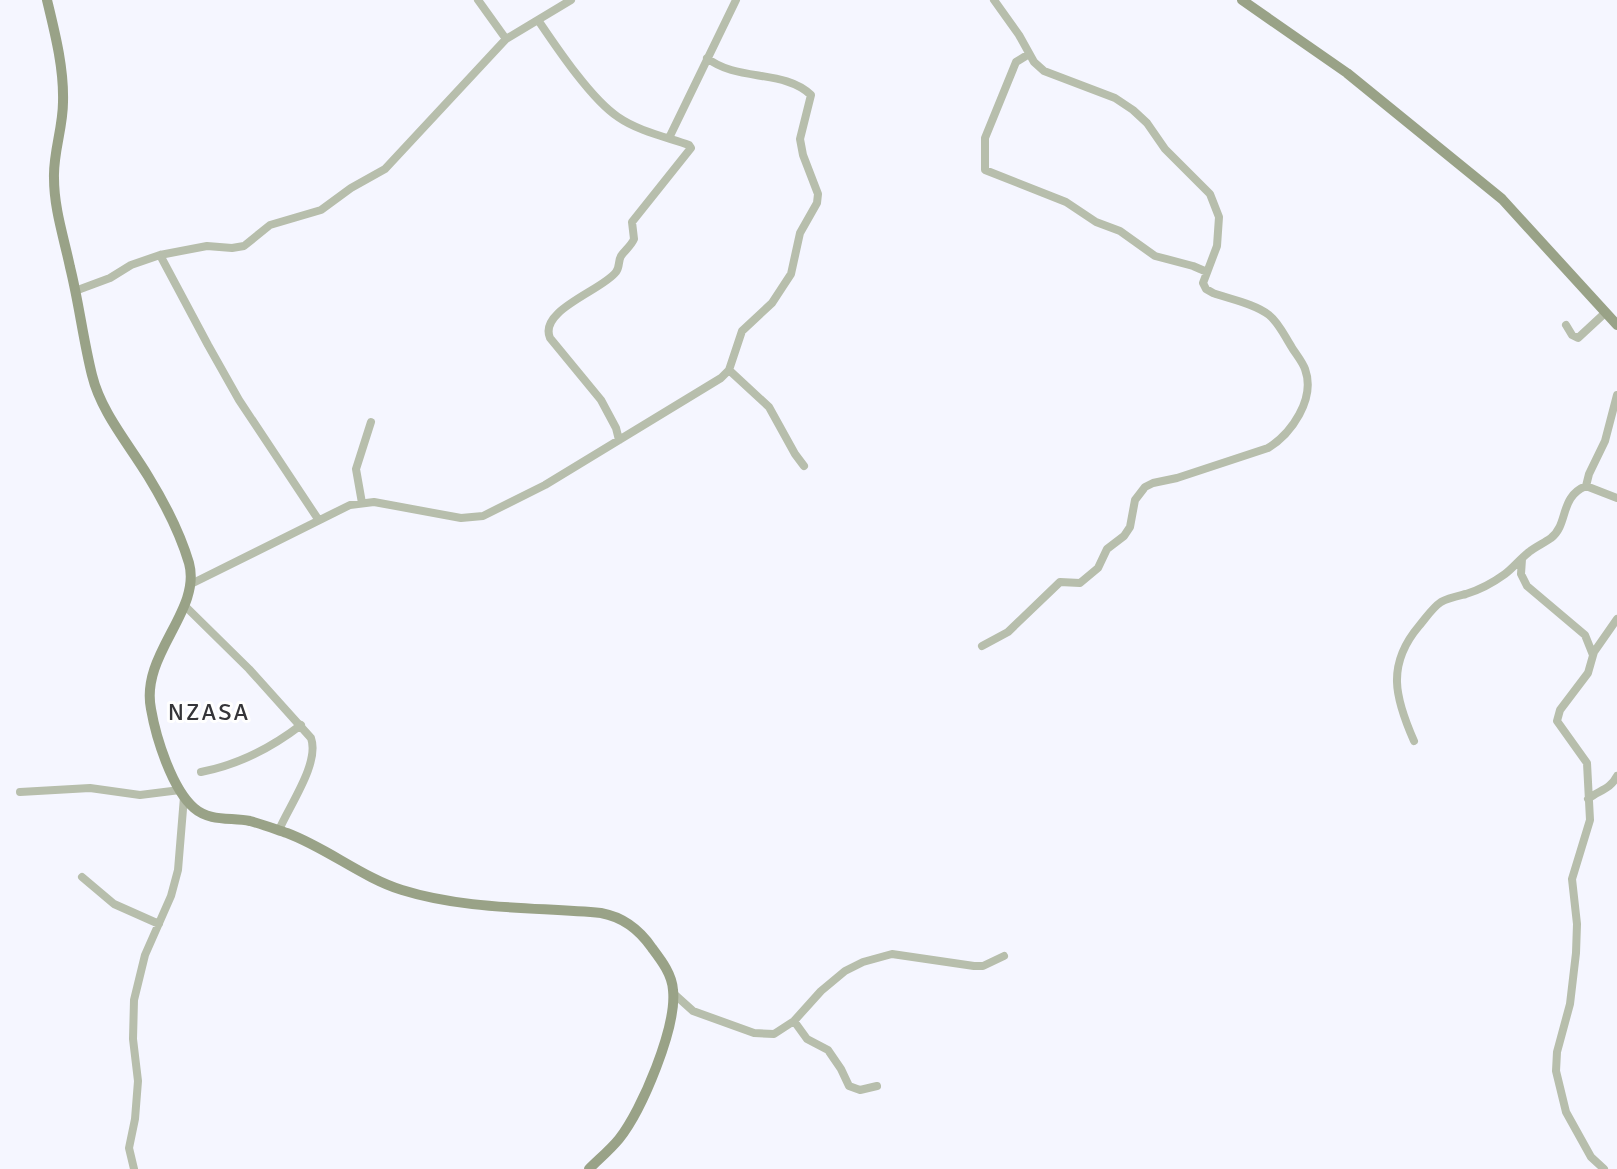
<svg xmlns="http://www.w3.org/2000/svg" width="1617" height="1169" viewBox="0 0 1617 1169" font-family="Signika,sans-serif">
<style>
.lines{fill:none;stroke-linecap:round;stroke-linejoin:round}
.street{stroke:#b7beac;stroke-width:8}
.secondary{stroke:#99a287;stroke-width:10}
.labels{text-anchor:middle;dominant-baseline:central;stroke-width:6;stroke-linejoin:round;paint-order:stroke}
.quarter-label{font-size:24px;letter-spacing:2px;fill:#353539;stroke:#fff}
</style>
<rect width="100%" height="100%" fill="#f5f6ff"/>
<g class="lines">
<!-- street -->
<path class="street" d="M478,0L506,39
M538,20C557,48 591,99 618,117C638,131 666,137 689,145L691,148L632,222L634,239C631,246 625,250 621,256C618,261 620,267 616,272C603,290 538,310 550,338L601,400L616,428L619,440
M1029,54L1016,62L985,138V170L1066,202L1096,222L1120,231L1155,256L1193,266L1207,272
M669,138L736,0
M160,255L208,345L239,400L318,519
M75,291L110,278L131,265L160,255L207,246L232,248L244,246L270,225L321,210L351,188L385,169L506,39L571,0
M1566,325L1572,335L1578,338L1605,313
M729,370L769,407L795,454L804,466
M1586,486L1589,474L1605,441L1617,395
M362,503L356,469L371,422
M1522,559L1521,574L1527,586L1585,635L1593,655
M191,584L350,505L374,502L461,518L483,516L545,485L721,378L729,370L742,331L772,303L791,274L800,233L817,203L818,194L803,155L800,139L811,95C784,69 737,82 707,58
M184,605L249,669L311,738C320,763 289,806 279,830
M982,646L1008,632L1060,582L1080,583L1098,568L1107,549L1124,536L1130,527L1135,500L1145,487L1153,483L1177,478L1268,448C1291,434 1316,399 1305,369C1302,361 1295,353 1291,346C1284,335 1279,323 1269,315C1255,304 1230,299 1213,293L1206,289L1203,283L1217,246L1219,217L1210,194L1165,149L1147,123L1133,110L1115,98L1044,71L1034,62L1019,35L994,0
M1414,741C1395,698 1386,665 1419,626C1426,618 1432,608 1441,602C1448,598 1458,596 1466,594C1479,590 1494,582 1505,574C1513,568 1520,559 1529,552C1535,547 1544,543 1551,538C1569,524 1559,497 1586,486L1617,498
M201,772C238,765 271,748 301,725
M20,792L90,788L140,795L180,790
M1588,799C1599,790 1610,790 1617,776
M82,877L114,904L159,924
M673,993L693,1011L754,1033L774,1034L794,1021L821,991L845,971L863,962L892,954L974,966H983L1004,956
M794,1021L807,1039L828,1050L841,1069L849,1086L860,1090L877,1086
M134,1169L129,1148L135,1119L138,1081L133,1039L134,1000L145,955L171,896L178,870L184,797
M1604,1169L1591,1157L1566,1112L1556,1071L1557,1052L1570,1004L1576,953L1577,924L1572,879L1590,820L1587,763L1557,721L1560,710L1588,673L1594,652L1617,619"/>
<!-- secondary -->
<path class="secondary" d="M47,0C55,33 64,68 63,102C63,128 53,153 54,178C54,209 64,238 70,267C79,303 83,339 92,375C101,412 128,443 148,476C164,502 180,533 189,563C202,611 140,654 151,709C156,738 172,789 194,808C210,822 232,817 250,821C262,824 275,829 287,833C327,848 363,878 402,890C466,910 535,907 601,913C623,917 639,929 652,948C661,960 672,974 673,990C677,1027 642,1110 619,1139C610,1150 599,1159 589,1169
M1242,0L1347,73L1502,199L1617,325"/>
</g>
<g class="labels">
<!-- quarter labels -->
<g class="quarter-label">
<text x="209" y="712">NZASA</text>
</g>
</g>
</svg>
